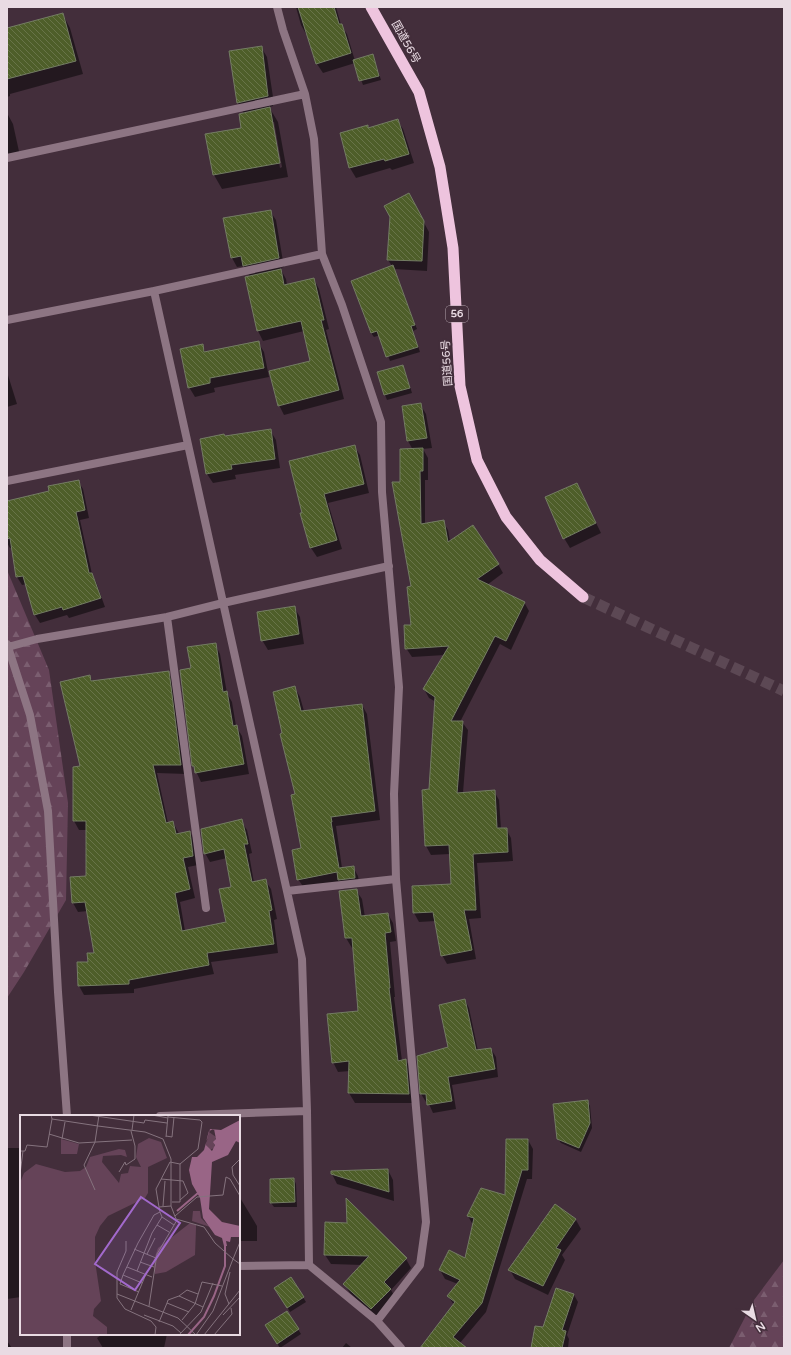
<svg xmlns="http://www.w3.org/2000/svg" width="791" height="1355" viewBox="0 0 791 1355" font-family="'Varela Round','Noto Sans JP',sans-serif">
<style>
.forest{fill:url(#forest-firs)}
.shadow{fill:#0007;fill-rule:evenodd}
.building{fill:url(#building-back-hatch);stroke:#737c63}
.lines{fill:none;stroke-linecap:round;stroke-linejoin:round}
.trunk-tunnel{stroke:#5c4854;stroke-width:11;stroke-dasharray:11 5.5;stroke-linecap:butt}
.minor{stroke:#8d7583;stroke-width:8}
.trunk{stroke:#eec4de;stroke-width:11}
.labels{text-anchor:middle;dominant-baseline:central;stroke-width:4;stroke-linejoin:round;paint-order:stroke}
.shield{fill:#432e3b;stroke:#b7a7b1;stroke-width:1}
.shield-label{font-size:10px;font-weight:bold;fill:#e9dbe3}
.street-label{font-size:11px;fill:#e9dbe3;stroke:#432e3b}
.inset-river{fill:none;stroke:#996586;stroke-width:2}
.inset-road{fill:none;stroke:#85737e;stroke-width:1}
.view{fill:#a269cc;fill-opacity:0.15;stroke:#a269cc;stroke-width:2}
.inset-edge{fill:none;stroke:#e9dbe3;stroke-width:2}
</style>
<defs>
<pattern id="forest-firs" width="22" height="20" patternUnits="userSpaceOnUse"><rect width="22" height="20" fill="#654358"/><path d="M5 1l3.5 6h-7zM16 11l3.5 6h-7z" fill="#7b5e70"/></pattern>
<pattern id="building-back-hatch" width="6" height="6" patternUnits="userSpaceOnUse"><rect width="6" height="6" fill="#4e5e29"/><path d="M-1 5l2 2M0 0l6 6M5-1l2 2" fill="none" stroke="#687448"/></pattern>
</defs>
<rect width="100%" height="100%" fill="#432e3b"/>
<!-- forest -->
<path class="forest" d="M7,570L49,670L68,803L66,900L24,972L7,998Z
M784,1260V1348H729L754,1300Z"/>
<!-- shadow -->
<path class="shadow" d="M296,7H336L341,25L347,34L355,61L373,55L381,80L363,85L355,63L323,73L317,64L308,34H306L301,25Z
M63,15L70,28L83,74L10,94V96L7,97V29Z
M261,47L267,57L273,97L272,98L273,106L269,107L278,122L288,177L222,189L214,175L206,135L242,129L244,114L238,103ZM272,122H274L282,167L280,168Z
M7,113L13,124L20,156L7,158Z
M397,120L403,129L414,163L392,170L390,168L356,178L350,168L341,134L369,129Z
M414,204L429,232L427,271L394,269L417,329L413,331L420,352L390,361L380,335L374,337L371,333L392,266L388,260L391,216Z
M270,211L276,220L284,267L280,268L286,279L287,285L314,279L319,289L329,329L326,330L344,399L284,415L279,405L312,361L304,331L263,341L258,331L246,277H250L244,266L237,267L232,258Z
M258,342L264,352L269,377L214,388L215,392L195,397L189,387L202,345L206,353Z
M403,366L405,371L412,393L387,400L385,395L378,373Z
M7,372L17,404L7,407Z
M420,404L426,414L432,448L423,449L428,458V480H425V524L443,521L448,530L450,541L498,564L503,573L487,585L524,602L529,611L511,650L500,644L460,722H462L468,730L463,793L494,791L499,800L501,829H506L511,838L513,861L477,863L481,918L469,919L476,959L447,964L442,955L436,921L419,922L414,913L413,887L452,885L450,854L431,855L426,846L423,791L430,790L436,702L429,698L424,689L445,655L412,657L406,648L412,626V587L401,483L413,450L408,441L403,407Z
M270,430L276,440L280,468L235,475L236,479L213,483L207,474L201,440Z
M354,446L360,455L369,493L328,503L342,549L317,557L311,548L302,514Z
M78,481L83,489L89,518L80,520L92,574L96,582L105,607L69,618L67,615L40,623L35,615L27,584L22,585L17,577L12,547L10,548L7,543V502L50,492Z
M577,484L601,533L570,548L564,538Z
M294,607L300,617L304,644L268,650L262,640Z
M215,644L220,654L227,693L232,702L236,726L242,736L249,774L201,782L193,765L192,669Z
M168,672L173,681L186,774L157,773L168,823L173,822L179,834L190,832L195,841L198,865L188,867L195,898L180,902L185,931L227,923L232,887L227,858L210,862L205,853L241,821L247,830L252,853L249,854L254,883L265,880L271,889L277,919L274,920L278,953L211,962L214,974L134,989V993L84,995L79,986L78,963H89L95,954L88,911L78,912L73,903L71,878L87,877V830H79L74,821L81,767L89,676L93,681Z
M295,688L300,697L304,711L362,705L367,714L380,820L336,826L342,868L353,867L358,876L360,887L344,889L340,882L304,888L298,879L303,849L296,795Z
M356,890L362,899L365,917L388,914L393,923L396,941L390,942L395,997H394L402,1061L406,1060L411,1070L414,1103H355L349,1093L350,1071L338,1072L333,1062L359,1012L354,947L352,948L346,938L340,892Z
M465,1000L469,1008L478,1051L491,1049L496,1057L498,1077L452,1085L456,1109L433,1113L428,1102H426L421,1094L418,1057L449,1048Z
M587,1101L590,1106L592,1128L581,1152L561,1143L558,1139Z
M528,1140L533,1149L532,1179H527L486,1312L460,1343L465,1348H421L454,1305L448,1296L458,1284L445,1279L440,1270L466,1259L473,1225L468,1216L482,1189L506,1196Z
M7,1148H21V1297L7,1299Z
M388,1170L393,1180L394,1201L337,1184L332,1174Z
M294,1179L296,1184L297,1207H274L271,1203Z
M239,1196L257,1226V1241H239Z
M555,1205L576,1220L581,1229L562,1255L565,1260L548,1295L515,1279L510,1270Z
M326,1223L406,1259L411,1268L391,1290L396,1299L377,1318L350,1293L344,1284L362,1265L331,1264L325,1255Z
M291,1278L306,1302L290,1312L276,1288Z
M556,1289L574,1295L578,1302L567,1335L569,1339L568,1348H532L544,1328Z
M287,1312L301,1334L280,1348L266,1326Z
M101,1334H167L164,1348H103L97,1338L101,1335Z
M7,1341L12,1348H7Z
M346,1343L352,1348H342Z"/>
<!-- building -->
<path class="building" d="M298,7H334L339,24H342L351,53L316,64Z
M63,13L76,61L7,79V28Z
M262,46L268,96L237,103L229,51Z
M373,54L379,76L359,81L353,60Z
M270,107L280,163L213,175L205,134L241,128L239,114Z
M398,119L409,154L385,161L384,159L349,168L340,133L368,125V128Z
M409,193L424,221L422,261L387,260L390,217L384,206Z
M271,210L279,258L243,266L241,256L231,258L223,218Z
M393,265L415,325L411,326L418,347L386,357L377,331L371,333L351,281Z
M281,269L284,285L314,278L324,320H321L339,390L278,406L269,371L310,361L301,321L257,331L245,277Z
M259,341L264,368L210,378V383L188,388L180,349L203,344L204,352Z
M403,365L410,388L384,395L377,372Z
M421,403L427,438L407,441L402,406Z
M271,429L275,459L231,465L232,469L206,474L200,439L224,434L225,436Z
M355,445L364,484L324,494L337,540L310,548L300,513H302L289,461Z
M423,448V471H420L421,524L444,520L448,542L473,525L499,564L477,579L525,602L506,641L495,636L451,721H463L457,793L495,790L497,828H507L508,852L473,854L476,910H464L472,950L441,956L433,912L413,913L412,886L451,884L449,845L425,846L422,790L429,789L435,697L423,689L449,646L405,649L404,625H411L407,587L411,586L392,482H400V449Z
M79,480L85,510L76,512L89,573H92L101,598L63,610L62,607L34,615L23,576L16,577L10,538L7,539V501L49,491L48,486Z
M577,483L596,523L563,539L545,497Z
M295,606L299,634L261,641L257,612Z
M216,643L223,692L227,691L233,726L237,725L244,764L195,773L194,766H192L180,670L191,668L187,647Z
M169,671L181,765H153L166,823L173,821L176,834L190,831L193,856L183,858L190,889L175,893L182,931L226,922L219,889L231,887L224,849L204,854L201,829L242,819L248,844H244L252,882L266,879L272,910L269,911L274,944L207,953L209,965L129,980V984L78,986L77,962H88L87,953H94L85,902L72,903L70,877L86,876V821H73V767L80,766L60,682L90,675L91,681Z
M295,686L301,711L362,704L375,811L331,817L332,822H331L339,868L354,866L355,878L338,880L337,872L297,880L292,850L301,848L291,795L295,794L280,734L282,733L273,692Z
M357,889L361,916L388,913L391,932L385,933L390,988H389L398,1061L406,1059L409,1094L348,1093L349,1061L332,1063L327,1014L358,1011L352,938H345L339,891Z
M465,999L476,1050L491,1048L495,1069L448,1077L452,1101L427,1105L426,1094H420L417,1056L448,1047L439,1005Z
M588,1100L590,1123L579,1148L557,1139L553,1104Z
M506,1139H528V1170H522L482,1303L453,1337L467,1348H420L455,1302L447,1296L460,1280L439,1270L449,1250L465,1258L474,1218L467,1216L481,1188L505,1195Z
M388,1169L389,1192L331,1174V1171Z
M294,1178L295,1202L270,1203V1179Z
M346,1198L407,1258L384,1282L391,1289L371,1309L343,1284L369,1256L324,1255L325,1222L347,1223Z
M555,1204L576,1219L556,1248L561,1250L543,1286L508,1270Z
M291,1277L304,1297L287,1308L274,1288Z
M556,1288L574,1294L562,1330L566,1331L562,1348H531L535,1326L543,1327Z
M287,1311L299,1329L277,1344L265,1325Z"/>
<g class="lines">
<!-- trunk-tunnel -->
<path class="trunk-tunnel" d="M583,597L784,691"/>
<!-- minor -->
<path class="minor" d="M277,7L283,30L305,94
M7,158L305,94L314,139L322,254L342,305L381,422L382,492L399,687L394,794L396,879L426,1222L420,1265L377,1321
M154,291L302,959L307,1111L309,1265
M7,320L154,291L322,254
M7,481L188,445
M167,617L206,908
M7,644L30,715L48,811L58,992L67,1116
M8,647L37,639L167,617L223,603L389,566
M287,891L396,879
M160,1116L307,1111
M239,1266L309,1265L377,1321L401,1348
M67,1334V1348"/>
<!-- trunk -->
<path class="trunk" d="M371,7L419,92L440,167L453,248L460,386L477,460L506,517L540,560L583,597"/>
</g>
<g class="labels">
<!-- shield labels -->
<rect class="shield" x="446" y="306" width="22" height="16" rx="3"/>
<g class="shield-label">
<text x="457" y="314">56</text>
</g>
<!-- street labels -->
<g class="street-label">
<text transform="translate(406 42) rotate(61)">国道56号</text>
<text transform="translate(447 363) rotate(-94)">国道56号</text>
</g>
</g>
<!-- overview -->
<g transform="translate(20 1115)">
<rect width="220" height="220" fill="#432e3b"/>
<path d="M173,96H180L181,103L190,112L172,106Z" fill="#654358"/>
<path d="M189,17L196,22L194,33L190,35L186,30ZM129,23L141,27L147,43L128,52V78L125,83L88,101L80,111L75,122V146L81,186L74,194L73,201L87,212V219L0,220V68L4,58L16,49L45,57L60,56L66,52L70,42L99,34L105,35L107,42L101,40L83,41L82,47L99,68L101,59L108,58L110,51L121,52L116,42L118,29ZM170,108L176,110V113L175,140L146,157L135,159L133,147L138,133Z" fill="#654358"/>
<path d="M41,24L59,29L57,39H41Z" fill="#654358"/>
<path d="M220,5V28L216,26L208,40L192,47L189,94L202,107L220,111V122H211L210,127L206,126L207,131H204L202,123L195,120L183,103L180,83L172,69L169,55L172,42H177L184,35L190,14L201,15ZM194,14L196,24L193,27L195,30L192,36L186,30L187,23L189,16Z" fill="#996586" fill-rule="evenodd"/>
<path class="inset-river" d="M157,96L178,78M168,220L184,202L194,181L205,151V128"/>
<path class="inset-road" d="M31,0L32,4L78,11M69,0L124,8M132,0L148,3M148,2L180,5L182,7L178,34L160,49V87H152M124,8L125,5L147,8M78,11L125,17L143,24L151,44V91L156,104L184,112L195,128L213,144L193,196L176,220M112,15L114,0M29,19L59,28L112,25M146,21L152,22L154,2M146,22L148,1M42,24L45,7M0,36H5L7,30L27,32L32,4M220,44L212,52L213,60L220,71M99,57L105,47L106,50L115,44V31L111,16M0,59L3,36M141,64L163,66L168,78L160,85M75,75L64,50L75,27L79,0M143,91L145,66M151,91L139,92L140,97L142,102L154,110M139,92L136,74L150,47L160,49M155,101L177,82L203,80L206,62L210,64L220,81M137,110L149,117M106,126V136L97,157V183L105,194L131,206L136,212L135,220M220,127L213,144L220,149M114,134L136,143M127,139L135,123M120,147L134,152M107,152L132,162M117,156L132,118L142,102M103,160L100,169L119,177M122,168L103,160L118,128L134,100L140,97M97,179L158,203L176,220M159,181L167,175L178,179M147,188L148,185L159,181L183,192M209,189L205,179L210,157M129,191L137,139L157,105M111,195L126,159M124,200L153,211L161,218M203,200L220,182M162,205L175,189L182,167L202,171M139,207L147,188L169,197M159,220L181,197L193,168M184,220L220,175M194,220L212,199L211,193"/>
<path class="view" d="M121,82L160,108L115,175L75,149Z"/>
<rect width="220" height="220" class="inset-edge"/>
</g>
<!-- border -->
<rect width="791" height="1355" fill="none" stroke="#e9dbe3" stroke-width="16"/>
<!-- north arrow -->
<g transform="translate(755 1319) rotate(146)" stroke="#432e3b" stroke-width="3" paint-order="stroke">
<path d="M0-3L7 15L0 10L-7 15Z" fill="#e9dbe3"/>
<text y="-6" font-size="11" font-weight="bold" text-anchor="middle" fill="#e9dbe3">N</text>
</g>
</svg>
